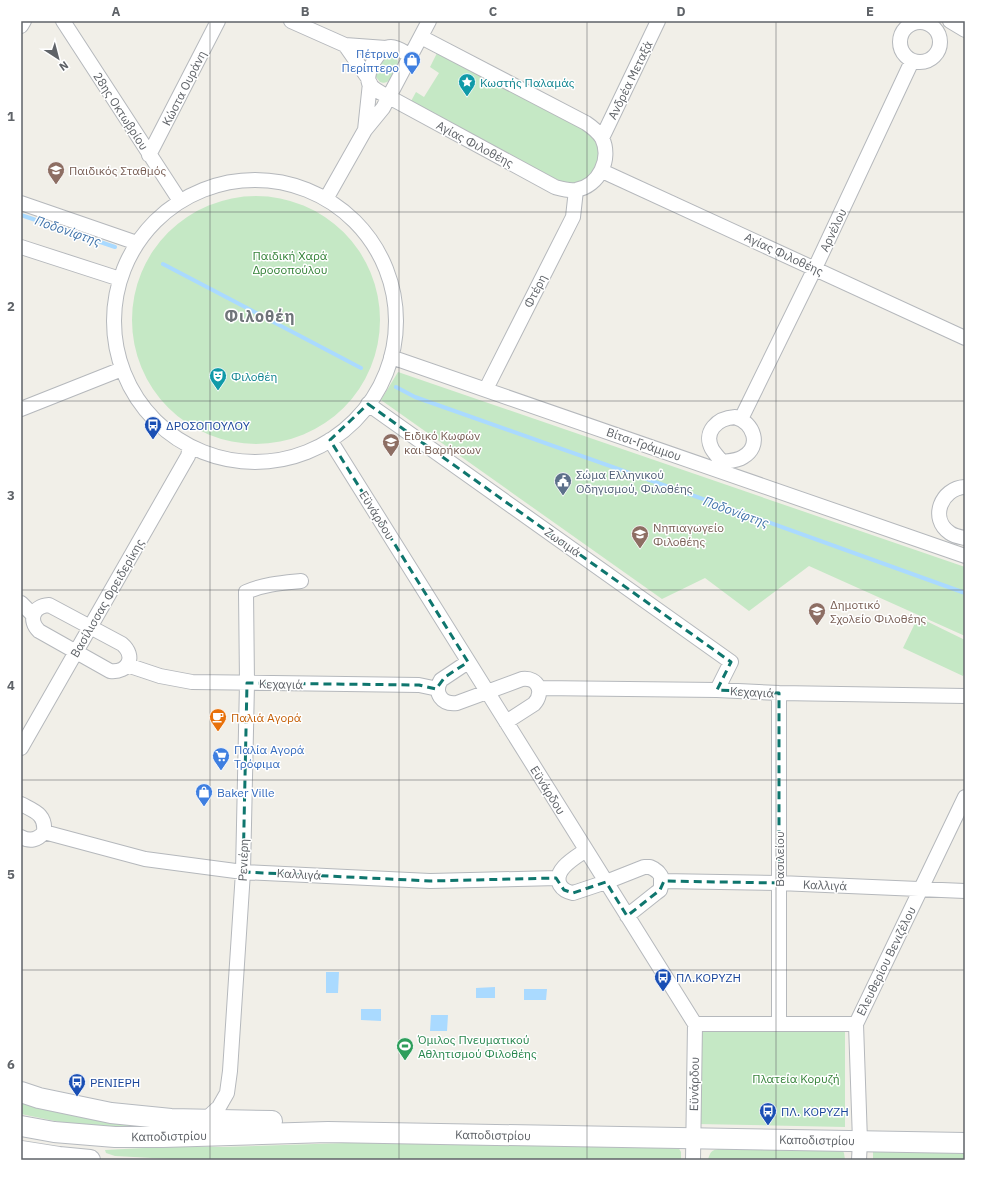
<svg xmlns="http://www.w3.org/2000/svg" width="986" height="1181" viewBox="0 0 986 1181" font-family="'IBM Plex Sans',sans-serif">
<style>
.green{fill:#c5e8c5}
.water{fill:#aadaff}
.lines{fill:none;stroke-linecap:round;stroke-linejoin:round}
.stream{stroke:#aadaff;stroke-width:4}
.street-casing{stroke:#b5b8bc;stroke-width:16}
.secondary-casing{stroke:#b6babf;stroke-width:22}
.street{stroke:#fff;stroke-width:14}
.secondary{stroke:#fff;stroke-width:20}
.marked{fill:none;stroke:#0f766e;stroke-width:3;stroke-dasharray:8 5;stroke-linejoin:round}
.grid{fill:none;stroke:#5f6368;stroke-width:1;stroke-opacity:0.55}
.labels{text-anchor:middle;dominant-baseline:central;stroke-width:3;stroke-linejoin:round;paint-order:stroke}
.shop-label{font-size:12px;fill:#366cbe;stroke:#fff;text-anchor:start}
.street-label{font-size:12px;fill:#5f6368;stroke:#fff}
.culture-label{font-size:12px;fill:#0d838f;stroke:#fff;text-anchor:start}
.education-label{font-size:12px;fill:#785e54;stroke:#fff;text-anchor:start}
.park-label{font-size:12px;fill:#348238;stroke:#fff}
.transit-label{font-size:12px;fill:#164399;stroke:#fff;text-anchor:start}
.service-label{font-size:12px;fill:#4e5e75;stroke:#fff;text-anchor:start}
.food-label{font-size:12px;fill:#c56008;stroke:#fff;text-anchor:start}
.leisure-label{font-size:12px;fill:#27864d;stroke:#fff;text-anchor:start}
.water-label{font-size:13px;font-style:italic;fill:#4174aa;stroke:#fff}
.district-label{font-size:16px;font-weight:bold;letter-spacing:1px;fill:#70757a;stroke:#fff}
.neatline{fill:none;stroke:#5f6368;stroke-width:1.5}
.grid-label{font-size:13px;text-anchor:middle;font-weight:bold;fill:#5f6368}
</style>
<rect width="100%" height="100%" fill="#f1efe8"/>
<!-- green -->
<path class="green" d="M437,53L589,132C593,137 597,142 599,148C603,164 589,182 573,184C567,184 563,182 558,180L410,103L416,92L424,97L439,73L430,67Z
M390,56C402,58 398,66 393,74C392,77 390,80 387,82C384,83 383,83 380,82L376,77C376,69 383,59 390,56Z
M132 320a124 124 0 1 1 248 0a124 124 0 1 1-248 0Z
M398,372L965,567V636L809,566L749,611L705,578L662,599L381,400Z
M918,617L965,640V672L963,676L903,648Z
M845,1027V1127L697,1124L702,1032Z
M21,1102L168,1127L134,1129L74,1125L21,1114Z
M437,1140L678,1147L681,1152V1160H189L115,1156L106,1153L105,1150L183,1146L223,1147Z
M724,1148L842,1150L844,1153L845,1160H708C711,1149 713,1150 724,1148Z
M965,1149V1160H873V1150Z"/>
<!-- water -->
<path class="water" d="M339,972L338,993H326V972Z
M495,987V998H476V988Z
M524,989H547L546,1000H524Z
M361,1009H381V1021L361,1020Z
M431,1015H448L447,1031H430Z"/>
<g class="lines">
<!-- stream -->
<path class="stream" d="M21,215L115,247
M163,264L361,368
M396,387L415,397L751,516L965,593"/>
<!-- street casing -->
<g class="street-casing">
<path id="street" d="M63,21L180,201
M291,21L345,45
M950,21L965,30
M900 42a20 20 0 1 1 40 0a20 20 0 1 1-40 0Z
M21,26L24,21
M411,56C405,53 398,47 391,47C379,47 365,72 369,83C373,90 383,94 389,97L555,187C562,189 568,191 576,190C599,186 612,159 602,138C598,132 592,127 586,123L421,37
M368,78L345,45L386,48
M365,130L370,83
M602,138L658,21
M149,155L218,21
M602,171L965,338
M114 321a141 141 0 1 1 282 0a141 141 0 1 1-282 0Z
M326,199L365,130L383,108L429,21
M21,203L137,243
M21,247L120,279
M391,357L965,556
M486,389L573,217L576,190
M368,404L731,662L717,690
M21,409L122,369
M735,417C754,423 762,446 743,457C737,461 729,461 722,462C719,458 715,454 712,449C703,432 717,418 735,417Z
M741,419L815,268L912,61
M330,440L695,1024L693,1160
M965,487C941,488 929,519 950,533C954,536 960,537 965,538
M21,603L33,615
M49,605L122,644C136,656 129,673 110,671L39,631C28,620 33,606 49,605Z
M468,662L441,680C433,693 442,705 457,703L522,679C539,677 544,693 534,704L506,722
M127,665L160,676L192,682L419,685L438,689
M539,688L717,690L779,693L965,696
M21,748L188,456L190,447
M21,804C34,811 46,814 44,832
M21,837C30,842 38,840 44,832L145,859L243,872L430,881L558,878
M586,850C576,857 552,870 560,885C563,890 567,892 573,893L606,882L644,867H650L654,869L658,872L661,876V886L660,890L656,893L627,916
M662,881L779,883L965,891
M695,1024H856
M779,1024V693
M205,1120L219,1107L227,1093L230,1071L243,872L247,683L246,592C265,584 281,583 301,581
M859,1160L860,1141L856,1024L965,797"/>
</g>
<!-- secondary casing -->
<g class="secondary-casing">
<path id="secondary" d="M21,1092L39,1098L111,1113L171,1119L272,1121
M21,1126L54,1132L115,1137H163L328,1132L965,1143
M21,1151L59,1157L90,1160"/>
</g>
<!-- street -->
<use href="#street" class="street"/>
<!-- secondary -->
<use href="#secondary" class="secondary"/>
</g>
<!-- marked area -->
<path class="marked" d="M368,404L731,662L717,690L779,693V883L664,881L660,890L627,916L606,882L573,893L564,890L556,878L430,881L243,872L247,683L419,685L436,689L445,677L468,662L330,440Z"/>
<!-- grid -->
<path class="grid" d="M210,21V1160M399,21V1160M587,21V1160M776,21V1160M21,212H965M21,401H965M21,590H965M21,780H965M21,970H965"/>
<!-- icons -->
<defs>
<g id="shop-pin" transform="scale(0.9)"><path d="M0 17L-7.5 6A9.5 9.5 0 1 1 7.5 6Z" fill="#3f7fe0" stroke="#fff"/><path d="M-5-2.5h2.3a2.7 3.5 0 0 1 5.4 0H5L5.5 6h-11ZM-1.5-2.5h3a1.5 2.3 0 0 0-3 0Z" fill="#fff"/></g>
<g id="sight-pin" transform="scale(0.9)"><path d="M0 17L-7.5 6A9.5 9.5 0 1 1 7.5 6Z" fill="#0f9aa8" stroke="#fff"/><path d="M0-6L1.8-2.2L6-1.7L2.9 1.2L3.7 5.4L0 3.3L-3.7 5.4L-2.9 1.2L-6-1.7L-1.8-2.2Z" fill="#fff"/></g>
<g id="school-pin" transform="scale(0.9)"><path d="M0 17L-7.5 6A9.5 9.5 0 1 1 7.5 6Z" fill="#8d6e63" stroke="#fff"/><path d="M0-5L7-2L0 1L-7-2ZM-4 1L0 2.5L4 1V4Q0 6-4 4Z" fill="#fff"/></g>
<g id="theatre-pin" transform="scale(0.9)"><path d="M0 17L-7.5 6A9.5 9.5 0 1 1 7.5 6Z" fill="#0f9aa8" stroke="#fff"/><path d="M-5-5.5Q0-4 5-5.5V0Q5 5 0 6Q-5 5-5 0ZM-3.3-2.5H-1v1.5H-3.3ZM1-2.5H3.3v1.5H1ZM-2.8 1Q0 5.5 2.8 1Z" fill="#fff"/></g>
<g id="bus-pin" transform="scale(0.9)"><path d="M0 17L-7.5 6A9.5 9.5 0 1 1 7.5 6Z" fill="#1a4fb4" stroke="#fff"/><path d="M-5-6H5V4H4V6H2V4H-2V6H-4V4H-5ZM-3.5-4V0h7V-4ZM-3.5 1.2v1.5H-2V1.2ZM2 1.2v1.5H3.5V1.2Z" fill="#fff"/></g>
<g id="civic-pin" transform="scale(0.9)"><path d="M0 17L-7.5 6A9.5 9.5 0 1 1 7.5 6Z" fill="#5c6f8a" stroke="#fff"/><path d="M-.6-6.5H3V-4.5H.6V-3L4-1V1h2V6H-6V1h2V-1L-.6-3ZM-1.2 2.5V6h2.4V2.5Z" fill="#fff"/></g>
<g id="cafe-pin" transform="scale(0.9)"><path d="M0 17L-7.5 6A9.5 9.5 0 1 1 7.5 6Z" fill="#e8710a" stroke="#fff"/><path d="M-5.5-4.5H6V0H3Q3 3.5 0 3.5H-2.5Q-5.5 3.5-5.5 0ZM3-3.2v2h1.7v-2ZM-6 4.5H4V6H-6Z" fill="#fff"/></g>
<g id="supermarket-pin" transform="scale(0.9)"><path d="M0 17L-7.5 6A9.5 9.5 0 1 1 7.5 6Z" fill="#3f7fe0" stroke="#fff"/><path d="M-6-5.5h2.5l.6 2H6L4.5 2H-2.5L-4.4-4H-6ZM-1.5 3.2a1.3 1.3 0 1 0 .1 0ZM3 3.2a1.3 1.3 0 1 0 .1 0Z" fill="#fff"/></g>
<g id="stadium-pin" transform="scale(0.9)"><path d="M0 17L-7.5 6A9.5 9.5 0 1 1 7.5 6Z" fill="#2e9e5b" stroke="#fff"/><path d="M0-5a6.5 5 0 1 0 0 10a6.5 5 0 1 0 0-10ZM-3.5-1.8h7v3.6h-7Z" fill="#fff"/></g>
</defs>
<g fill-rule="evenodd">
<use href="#shop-pin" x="412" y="60"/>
<use href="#sight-pin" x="467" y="82"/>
<use href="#school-pin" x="56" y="170"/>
<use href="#theatre-pin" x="218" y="376"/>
<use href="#bus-pin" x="153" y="425"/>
<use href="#school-pin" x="391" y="442"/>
<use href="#civic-pin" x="563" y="481"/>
<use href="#school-pin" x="640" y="534"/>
<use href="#school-pin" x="817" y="611"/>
<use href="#cafe-pin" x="218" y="717"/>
<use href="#supermarket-pin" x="221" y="756"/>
<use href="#shop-pin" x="204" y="792"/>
<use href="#bus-pin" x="663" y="977"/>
<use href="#stadium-pin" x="405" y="1046"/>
<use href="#bus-pin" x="77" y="1082"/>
<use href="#bus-pin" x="768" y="1111"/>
</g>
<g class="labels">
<!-- shop labels -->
<g class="shop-label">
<text x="399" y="53" text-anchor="end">Πέτρινο<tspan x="399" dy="14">Περίπτερο</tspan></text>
<text x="234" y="749">Παλία Αγορά<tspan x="234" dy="14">Τρόφιμα</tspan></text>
<text x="217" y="792">Baker Ville</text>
</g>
<!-- street labels -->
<g class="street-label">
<text transform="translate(630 80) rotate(-64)">Ανδρέα Μεταξά</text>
<text transform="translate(184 88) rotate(-63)">Κώστα Ουράνη</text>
<text transform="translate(121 111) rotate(57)">28ης Οκτωβρίου</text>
<text transform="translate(475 144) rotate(28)">Αγίας Φιλοθέης</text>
<text transform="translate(833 230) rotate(-65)">Αρνέλου</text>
<text transform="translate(784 254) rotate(25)">Αγίας Φιλοθέης</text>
<text transform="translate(535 291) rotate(-63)">Φτέρη</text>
<text transform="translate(644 444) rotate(19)">Βίτσι-Γράμμου</text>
<text transform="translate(377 515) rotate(58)">Εϋνάρδου</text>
<text transform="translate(563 542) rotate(35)">Ζωσιμά</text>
<text transform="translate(107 598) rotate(-60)">Βασίλισσας Φρειδερίκης</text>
<text transform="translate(281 684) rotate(1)">Κεχαγιά</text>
<text transform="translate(752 692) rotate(3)">Κεχαγιά</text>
<text transform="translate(548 790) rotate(58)">Εϋνάρδου</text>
<text transform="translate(779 859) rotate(-90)">Βασιλείου</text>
<text transform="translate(243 860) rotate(-88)">Ρενιέρη</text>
<text transform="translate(299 874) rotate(3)">Καλλιγά</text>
<text transform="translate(825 885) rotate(2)">Καλλιγά</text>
<text transform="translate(886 961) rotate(-64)">Ελευθερίου Βενιζέλου</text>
<text transform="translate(694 1084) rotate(-89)">Εϋνάρδου</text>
<text transform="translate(493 1135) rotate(1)">Καποδιστρίου</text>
<text transform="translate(169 1136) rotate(-1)">Καποδιστρίου</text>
<text transform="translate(817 1140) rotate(1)">Καποδιστρίου</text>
</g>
<!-- culture labels -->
<g class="culture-label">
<text x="480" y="82">Κωστής Παλαμάς</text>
<text x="231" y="376">Φιλοθέη</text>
</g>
<!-- education labels -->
<g class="education-label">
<text x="69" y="170">Παιδικός Σταθμός</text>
<text x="404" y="435">Ειδικό Κωφών<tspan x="404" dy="14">και Βαρήκοων</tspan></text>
<text x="653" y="527">Νηπιαγωγείο<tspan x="653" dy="14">Φιλοθέης</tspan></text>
<text x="830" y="604">Δημοτικό<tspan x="830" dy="14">Σχολείο Φιλοθέης</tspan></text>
</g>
<!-- park labels -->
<g class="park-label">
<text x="290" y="255">Παιδική Χαρά<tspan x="290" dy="14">Δροσοπούλου</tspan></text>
<text x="796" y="1078">Πλατεία Κορυζή</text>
</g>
<!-- transit labels -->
<g class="transit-label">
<text x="166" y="425">ΔΡΟΣΟΠΟΥΛΟΥ</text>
<text x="676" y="977">ΠΛ.ΚΟΡΥΖΗ</text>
<text x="90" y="1082">ΡΕΝΙΕΡΗ</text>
<text x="781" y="1111">ΠΛ. ΚΟΡΥΖΗ</text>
</g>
<!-- service labels -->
<g class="service-label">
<text x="576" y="474">Σώμα Ελληνικού<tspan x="576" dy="14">Οδηγισμού, Φιλοθέης</tspan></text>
</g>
<!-- food labels -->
<g class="food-label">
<text x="231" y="717">Παλιά Αγορά</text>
</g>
<!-- leisure labels -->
<g class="leisure-label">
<text x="418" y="1039">Όμιλος Πνευματικού<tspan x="418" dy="14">Αθλητισμού Φιλοθέης</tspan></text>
</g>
<!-- water labels -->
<g class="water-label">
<text transform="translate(68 231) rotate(19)">Ποδονίφτης</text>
<text transform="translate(736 512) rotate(20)">Ποδονίφτης</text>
</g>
<!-- district labels -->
<g class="district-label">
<text x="260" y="316">Φιλοθέη</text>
</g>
</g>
<!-- border -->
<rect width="986" height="1181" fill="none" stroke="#ffffff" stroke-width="44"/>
<!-- north arrow -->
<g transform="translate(58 58) rotate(144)" stroke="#ffffff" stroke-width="3" paint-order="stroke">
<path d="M0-3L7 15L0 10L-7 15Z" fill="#5f6368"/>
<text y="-6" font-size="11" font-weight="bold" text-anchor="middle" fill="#5f6368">N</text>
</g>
<rect x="22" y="22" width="942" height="1137" class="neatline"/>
<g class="grid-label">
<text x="116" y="16">A</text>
<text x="305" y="16">B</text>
<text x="493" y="16">C</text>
<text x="681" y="16">D</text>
<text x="870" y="16">E</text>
<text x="11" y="121">1</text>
<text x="11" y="311">2</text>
<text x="11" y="500">3</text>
<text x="11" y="690">4</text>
<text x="11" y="879">5</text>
<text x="11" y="1069">6</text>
</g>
</svg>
